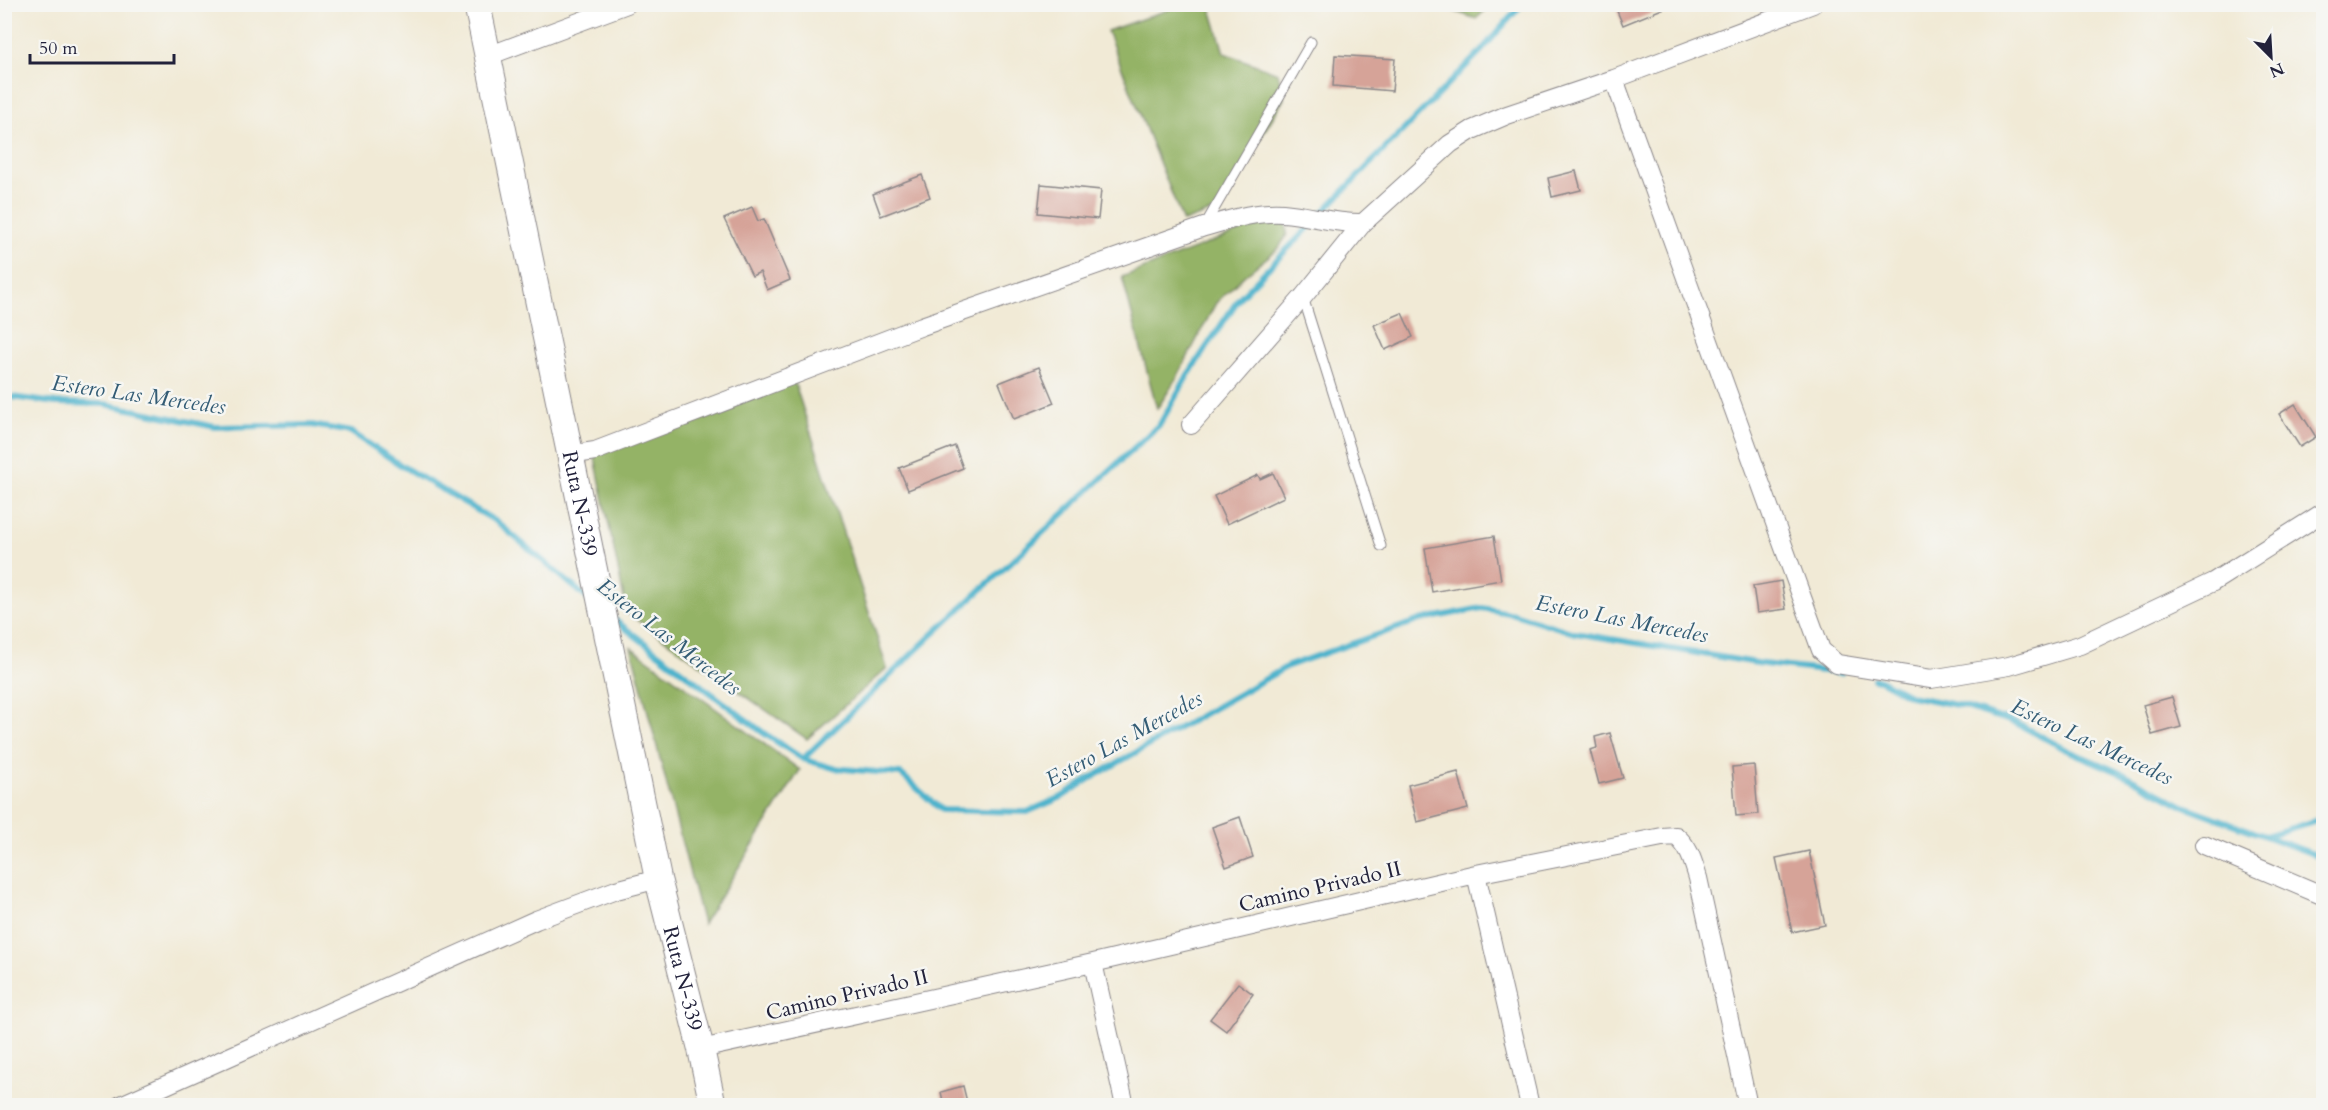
<svg xmlns="http://www.w3.org/2000/svg" width="2328" height="1110" viewBox="0 0 2328 1110" font-family="Cardo,serif">
<style>
.forest{fill:#94b366;stroke:#5b6a50;stroke-width:1.5}
.lines{fill:none;stroke-linecap:round;stroke-linejoin:round}
.stream{stroke:#4db3cc;stroke-width:6}
.building{fill:#d6a398}
.lane-casing{stroke:#8a8688;stroke-width:11}
.street-casing{stroke:#8a8688;stroke-width:20}
.secondary-casing{stroke:#8a8688;stroke-width:28}
.lane{stroke:#fff;stroke-width:9}
.street{stroke:#fff;stroke-width:18}
.secondary{stroke:#fff;stroke-width:26}
.labels{text-anchor:middle;dominant-baseline:central;stroke-width:5;stroke-linejoin:round;paint-order:stroke}
.street-label{font-size:21px;fill:#22223b;stroke:#f6f6f2}
.water-label{font-size:22px;font-style:italic;fill:#335c75;stroke:#f6f6f2}
</style>
<rect width="100%" height="100%" fill="#f6f6f2"/>
<filter id="ink" filterUnits="userSpaceOnUse"><feTurbulence type="fractalNoise" baseFrequency=".0167" numOctaves="2"/><feDisplacementMap in="SourceGraphic" scale="12" xChannelSelector="R" yChannelSelector="G"/><feConvolveMatrix kernelMatrix="1 2 1 2 8 2 1 2 1" color-interpolation-filters="sRGB"/></filter>
<filter id="wash" filterUnits="userSpaceOnUse"><feTurbulence type="fractalNoise" baseFrequency=".008" numOctaves="4" result="noise"/><feDisplacementMap in="SourceGraphic" scale="24" xChannelSelector="R" yChannelSelector="G"/><feGaussianBlur stdDeviation="1.35" result="paint"/><feColorMatrix in="noise" values="0 0 0 0 0 0 0 0 0 0 0 0 0 0 0 0 0 1.4 0 .05"/><feComposite in="paint" operator="in"/></filter>
<g filter="url(#wash)">
<rect width="100%" height="100%" fill="#f1ead6"/>
<!-- forest -->
<path class="forest" d="M1182,5H1210L1224,53L1278,73L1284,99L1217,210L1183,222L1107,31Z
M1437,5H1491L1476,19Z
M1286,218L1287,234L1279,248L1245,275L1216,303L1175,381L1157,409L1122,277L1248,228Z
M794,381L887,668L807,739L627,613L594,453Z
M631,647L800,770L703,924Z"/>
<g class="lines">
<!-- stream -->
<path class="stream" d="M1321,214L1481,51L1522,4
M4,396L56,403L105,404L215,427L312,425L351,432L402,466L497,522L593,603
M613,619L765,734L803,759L833,768L901,774L941,810L1027,812L1062,797L1089,779L1288,666L1420,620L1482,608L1514,614L1575,633L1763,664L1841,673
M1874,679L1880,680L1910,696L1962,706L2016,723L2069,751L2123,774L2182,805L2324,858
M803,759L931,636L1160,424L1188,375L1240,297L1314,222
M2265,836L2324,818"/>
</g>
<g id="blocks">
<!-- building -->
<path class="building" d="M1614,4H1672V5L1623,25Z
M1335,55L1395,59L1392,91L1333,86Z
M1576,171L1581,190L1552,197L1548,178Z
M922,175L930,197L881,216L873,194Z
M1041,184L1101,190L1098,219L1038,213Z
M752,207L758,221L764,219L790,280L767,290L760,272L752,276L724,219Z
M1402,313L1413,337L1385,350L1374,325Z
M1039,367L1054,403L1014,419L999,383Z
M2295,404L2316,437L2300,447L2279,414Z
M955,446L963,468L908,490L899,468Z
M1273,473L1284,497L1227,524L1214,496L1258,475L1260,479Z
M1494,536L1501,580L1432,592L1425,548Z
M1781,581L1786,609L1757,613L1753,586Z
M2172,697L2181,727L2152,735L2143,705Z
M1610,733L1623,778L1599,784L1590,750L1597,748L1595,737Z
M1754,765L1758,814L1736,816L1732,767Z
M1458,772L1468,809L1417,822L1408,785Z
M1240,817L1253,857L1226,867L1212,827Z
M1809,851L1825,925L1792,932L1776,858Z
M1238,983L1253,994L1226,1031L1210,1019Z
M963,1086L968,1106H944L941,1092Z"/>
</g>
</g>
<g filter="url(#ink)">
<use href="#blocks" fill-opacity="0" stroke="#8a8688" stroke-width="1.5"/>
<g class="lines">
<!-- lane casing -->
<g class="lane-casing">
<path id="lane" d="M1205,225L1311,42
M1303,297L1381,546"/>
</g>
<!-- street casing -->
<g class="street-casing">
<path id="street" d="M488,56L627,4
M1614,79L1821,650L1837,664L1931,679L2009,666L2080,645L2213,582L2324,512
M1191,425L1303,297L1363,223
M569,455L595,451L922,326L1204,227C1229,220 1256,211 1283,213C1310,215 1335,224 1363,223L1450,144L1472,130L1507,115L1614,79L1813,4
M2204,845L2324,896
M1476,874L1530,1106
M1093,963L1125,1106
M701,1049L1093,963L1476,874L1662,837L1676,836C1690,848 1693,862 1698,878L1748,1106
M119,1106L536,920L616,890L658,879"/>
</g>
<!-- secondary casing -->
<g class="secondary-casing">
<g id="secondary">
<path id="s1" d="M477,4L658,879L701,1049L713,1106"/>
</g>
</g>
<!-- lane -->
<use href="#lane" class="lane"/>
<!-- street -->
<use href="#street" class="street"/>
<!-- secondary -->
<use href="#secondary" class="secondary"/>
</g>
</g>
<g class="labels">
<!-- street labels -->
<g class="street-label">
<text stroke="none"><textPath href="#s1" startOffset="510">Ruta N-339</textPath></text>
<text transform="translate(1320 887) rotate(-13)">Camino Privado II</text>
<text stroke="none"><textPath href="#s1" startOffset="996">Ruta N-339</textPath></text>
<text transform="translate(847 995) rotate(-13)">Camino Privado II</text>
</g>
<!-- water labels -->
<g class="water-label">
<text transform="translate(139 395) rotate(8)">Estero Las Mercedes</text>
<text transform="translate(1622 619) rotate(11)">Estero Las Mercedes</text>
<text transform="translate(669 637) rotate(38)">Estero Las Mercedes</text>
<text transform="translate(1124 739) rotate(-29)">Estero Las Mercedes</text>
<text transform="translate(2092 742) rotate(25)">Estero Las Mercedes</text>
</g>
</g>
<!-- margin -->
<rect width="2328" height="1110" fill="none" stroke="#f6f6f2" stroke-width="24"/>
<!-- north arrow -->
<g transform="translate(2271 57) rotate(156)" stroke="#f6f6f2" stroke-width="4.5" paint-order="stroke">
<path d="M0-4.5L10 22L0 15L-10 22Z" fill="#22223b"/>
<text y="-9" font-size="16" font-weight="bold" text-anchor="middle" fill="#22223b">N</text>
</g>
<!-- scale -->
<path d="M30 54v9h144v-9" fill="none" stroke="#22223b" stroke-width="3"/>
<text x="39" y="54" font-size="18" fill="#22223b" stroke="#f6f6f2" stroke-width="4.5" paint-order="stroke">50 m</text>
</svg>
